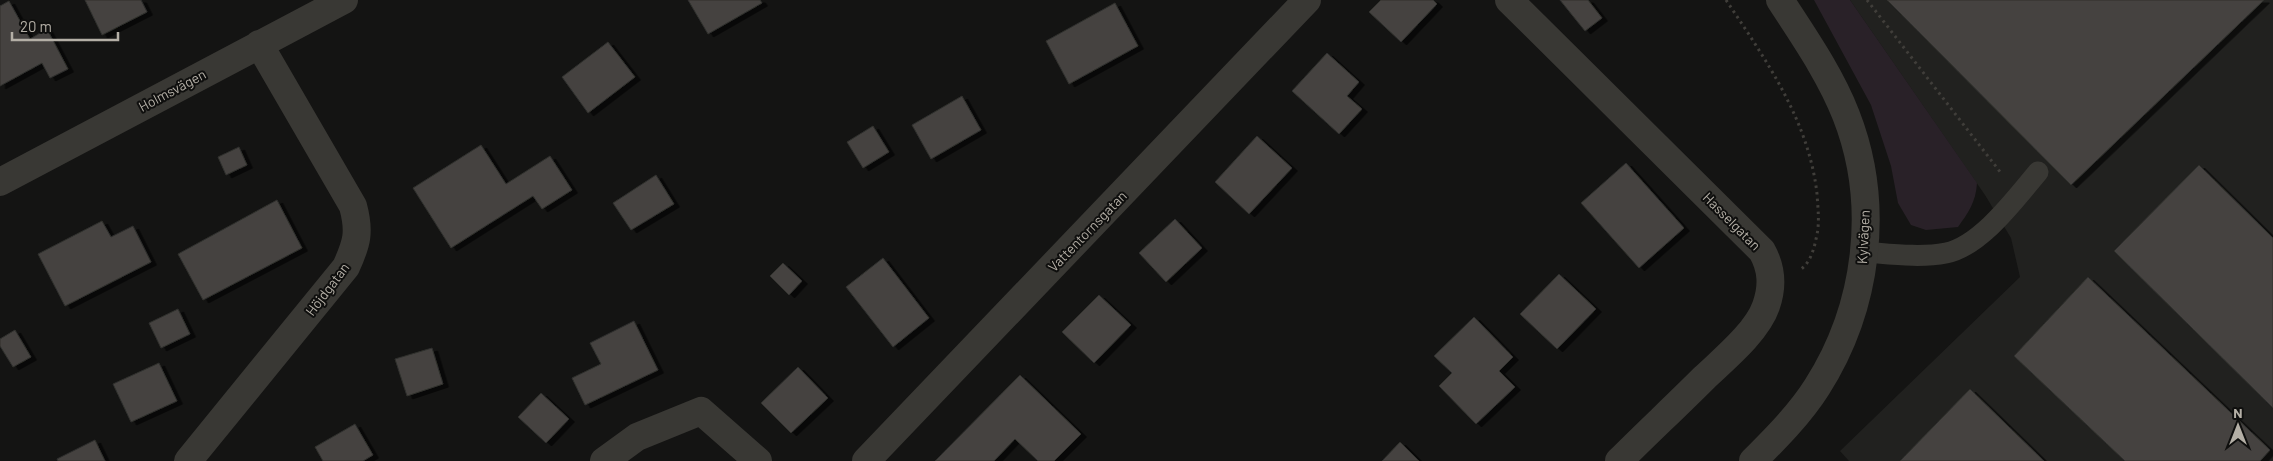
<svg xmlns="http://www.w3.org/2000/svg" width="2273" height="461" viewBox="0 0 2273 461" font-family="Barlow,sans-serif">
<style>
.built{fill:#21211f}
.green{fill:#292128}
.building{fill:#444340;stroke:#30302d;filter:url(#shadow)}
.lines{fill:none;stroke-linecap:round;stroke-linejoin:round}
.path{stroke:#403e3a;stroke-width:3;stroke-dasharray:2.5 4;stroke-linecap:butt}
.service{stroke:#393834;stroke-width:21}
.minor{stroke:#393834;stroke-width:28}
.labels{text-anchor:middle;dominant-baseline:central;stroke-width:4;stroke-linejoin:round;paint-order:stroke}
.street-label{font-size:14px;fill:#b4afa6;stroke:#0f0f0e}
</style>
<defs>
<filter id="shadow"><feDropShadow dx="5.5" dy="3" stdDeviation="0" flood-color="#0009"/></filter>
</defs>
<rect width="100%" height="100%" fill="#141413"/>
<!-- built -->
<path class="built" d="M1850,0H2273V461H1849L1840,451L2020,277L2011,238L1985,195Z"/>
<!-- green -->
<path class="green" d="M1814,0H1850L1977,183C1976,202 1968,213 1958,227L1926,230L1911,225L1898,203L1891,166L1871,105Z"/>
<!-- building -->
<path class="building" d="M85,0H141L147,12L102,35Z
M688,0H760L762,3L708,34Z
M1381,0H1433L1437,4L1401,42L1369,12Z
M1560,0H1588L1602,18L1585,31Z
M1887,0H2264L2071,185Z
M9,1L30,39L47,29L68,69L50,78L42,63L0,86V6Z
M1115,3L1138,46L1069,84L1046,41Z
M608,42L635,77L588,113L562,77Z
M1327,53L1359,82L1347,96L1362,109L1339,134L1292,91Z
M962,96L981,130L931,159L912,125Z
M873,126L889,152L863,168L847,142Z
M1257,136L1292,168L1249,214L1215,182Z
M481,145L506,184L550,156L572,190L542,209L533,196L451,248L413,188Z
M239,147L247,165L226,175L218,157Z
M1626,163L1684,228L1639,268L1581,203Z
M2199,165L2273,238V408L2114,251Z
M656,175L674,204L631,230L613,203Z
M277,200L302,248L203,300L178,254Z
M1175,219L1202,248L1166,282L1139,253Z
M102,221L111,237L133,226L151,262L65,306L38,254Z
M883,258L929,318L893,347L846,287Z
M783,263L802,281L789,295L770,276Z
M1559,274L1596,309L1557,349L1520,314Z
M2088,277L2270,450L2260,461H2125L2014,356Z
M1099,295L1131,325L1094,363L1062,332Z
M178,309L190,334L161,348L149,323Z
M1474,317L1513,357L1499,371L1515,387L1476,424L1439,386L1452,373L1434,356Z
M634,321L658,370L585,405L572,378L601,364L590,343Z
M15,330L31,357L13,367L0,346V339Z
M432,348L443,384L407,396L395,359Z
M159,363L177,401L131,422L113,384Z
M798,367L828,398L791,433L761,403Z
M1020,375L1081,434L1054,461H1038L1015,439L994,461H935Z
M1970,389L2044,461H1900Z
M541,393L569,419L546,443L518,417Z
M355,424L373,455L363,461H323L315,447Z
M95,440L105,461H58L57,459Z
M1400,442L1419,461H1382Z"/>
<g class="lines">
<!-- path -->
<path class="path" d="M1726,0C1766,60 1809,121 1817,194C1818,210 1820,224 1816,239C1814,249 1810,263 1801,269
M1867,0L2001,173"/>
<!-- service -->
<path class="service" d="M1865,252C1891,254 1920,258 1946,253C1981,246 2016,198 2038,172"/>
<!-- minor -->
<path class="minor" d="M1509,0L1762,251C1772,269 1773,286 1766,306C1757,332 1724,359 1704,378C1676,406 1647,433 1619,461
M0,182L344,0
M188,461L346,267C357,243 360,232 353,206L259,44
M604,461L637,437L701,411L758,461
M866,461L1307,0
M1753,461C1775,439 1800,414 1817,387C1868,307 1881,204 1846,115C1830,74 1804,37 1780,0"/>
</g>
<g class="labels">
<!-- street labels -->
<g class="street-label">
<text transform="translate(172 90) rotate(-28)">Holmsvägen</text>
<text transform="translate(1732 221) rotate(45)">Hasselgatan</text>
<text transform="translate(1087 231) rotate(-46)">Vattentornsgatan</text>
<text transform="translate(1863 237) rotate(-87)">Kylvägen</text>
<text transform="translate(327 289) rotate(-53)">Höjdgatan</text>
</g>
</g>
<!-- north arrow -->
<g transform="translate(2238 426)" stroke="#0f0f0e" stroke-width="4" paint-order="stroke">
<path d="M0-4L9 19L0 12L-9 19Z" fill="#b4afa6"/>
<text y="-8" font-size="14" font-weight="bold" text-anchor="middle" fill="#b4afa6">N</text>
</g>
<!-- scale -->
<path d="M12 32v8h106v-8" fill="none" stroke="#b4afa6" stroke-width="2.5"/>
<text x="20" y="32" font-size="15" fill="#b4afa6" stroke="#0f0f0e" stroke-width="4" paint-order="stroke">20 m</text>
</svg>
